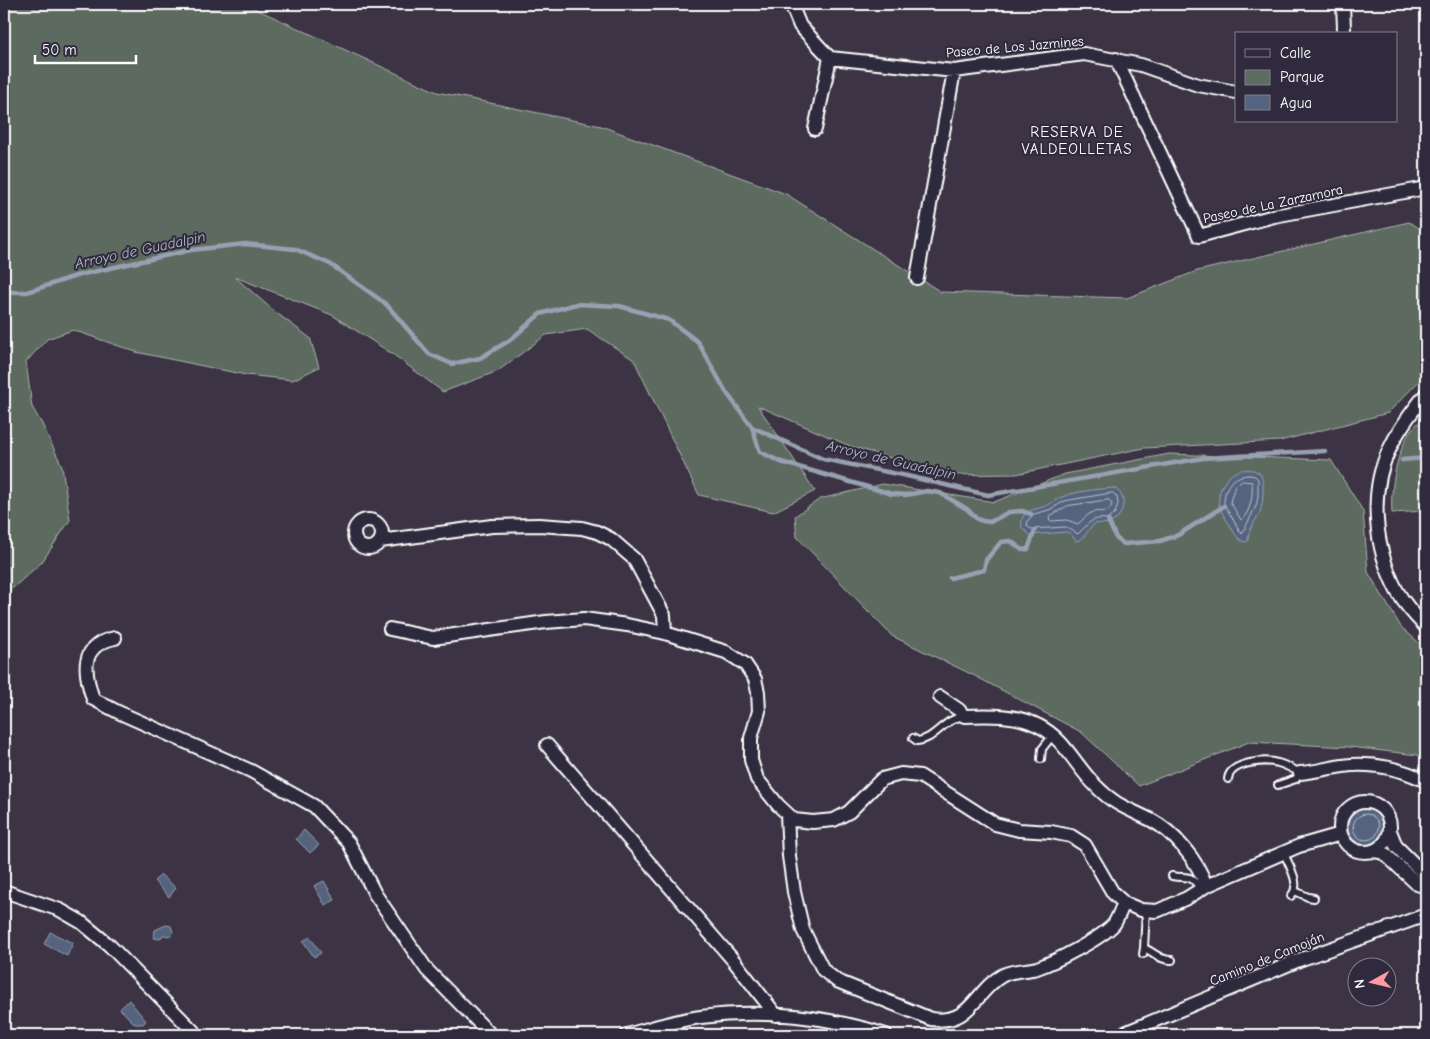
<svg xmlns="http://www.w3.org/2000/svg" width="1430" height="1039" viewBox="0 0 1430 1039" font-family="'Comic Neue',sans-serif">
<style>
.green{fill:#5d6b61;stroke:#aeb5b0}
.water{fill:#54637e;stroke:#98a1b2}
.lines{fill:none;stroke-linecap:round;stroke-linejoin:round}
.shore{stroke:#bbc1cb;stroke-width:1}
.stream{stroke:#98a1b2;stroke-width:4.5}
.lane-casing{stroke:#fff;stroke-width:10}
.street-casing{stroke:#fff;stroke-width:16}
.lane{stroke:#2f2a3d;stroke-width:6}
.street{stroke:#2f2a3d;stroke-width:12}
.labels{text-anchor:middle;dominant-baseline:central;stroke-width:4;stroke-linejoin:round;paint-order:stroke}
.street-label{font-size:14px;fill:#fff;stroke:#2f2a3d}
.neighbourhood-label{font-size:15px;letter-spacing:1px;fill:#fff;stroke:#2f2a3d}
.water-label{font-size:15px;font-style:italic;fill:#b2b9c5;stroke:#2f2a3d}
</style>
<rect width="100%" height="100%" fill="#3c3444"/>
<filter id="ink" filterUnits="userSpaceOnUse"><feTurbulence type="fractalNoise" baseFrequency=".02" numOctaves="2"/><feDisplacementMap in="SourceGraphic" scale="10" xChannelSelector="R" yChannelSelector="G"/><feConvolveMatrix kernelMatrix="1 2 1 2 8 2 1 2 1" color-interpolation-filters="sRGB"/></filter>
<g filter="url(#ink)">
<!-- green -->
<path class="green" d="M4,4H245L437,92L601,126L786,194L941,292L1127,298L1197,271L1409,222L1426,232V374L1388,413L1280,441L1144,448L1016,474L949,475L850,446L758,406L815,491L773,512L699,495L634,360L587,329L546,335L498,371L443,392L394,355L332,315L235,277L274,311L310,338L319,367L293,380L246,375L136,352L73,330L47,339L26,362L32,407L42,424L62,466L70,520L42,562L4,596Z
M1426,417V511L1392,513C1390,487 1397,451 1411,430C1415,425 1421,421 1426,417Z
M1169,454L1331,460L1363,511L1368,572L1401,627L1426,649V756L1350,747L1249,742L1139,786L1081,732L973,675L892,636L797,537L795,516L820,499L883,484L994,502L1065,474Z"/>
<!-- water -->
<path class="water" d="M1241,470C1260,468 1264,474 1263,492C1263,499 1262,506 1260,512C1255,522 1248,529 1248,541L1245,542C1237,540 1234,532 1230,525C1226,519 1220,511 1219,504C1217,489 1227,474 1241,470Z
M1113,488C1129,494 1124,516 1112,522C1105,526 1099,521 1093,525C1087,530 1085,539 1076,541L1070,533L1066,532L1030,535L1022,528C1019,508 1036,511 1048,505C1053,502 1057,499 1062,497C1077,491 1097,489 1113,488Z
M1348 827a18 18 0 1 1 36 0a18 18 0 1 1-36 0Z
M304,830L319,845L310,853L296,839Z
M161,875L176,888L169,897L154,881Z
M324,881L335,900L325,905L314,886Z
M166,925L171,926L173,932L171,936L163,935L160,939L154,938L155,930Z
M50,932L73,943L67,956L44,944Z
M310,937L321,953L314,957L303,941Z
M129,1000L146,1021L143,1024H135L120,1009Z"/>
<g class="lines">
<!-- shore -->
<path class="shore" d="M1249,475L1255,476L1258,479V497L1256,506L1243,532L1241,533L1224,504C1224,487 1231,476 1249,475Z
M1243,481L1252,482C1253,495 1251,512 1241,520L1230,502L1235,486Z
M1113,493L1117,497L1118,504L1115,513L1108,519C1091,517 1089,523 1078,534L1066,527L1031,529L1027,526L1028,520L1034,514L1049,510L1065,501Z
M1109,500L1112,504C1109,516 1100,509 1091,513C1086,516 1082,520 1078,524L1067,520L1051,521L1049,519L1050,516L1067,506Z
M1353 827a13 13 0 1 1 26 0a13 13 0 1 1-26 0Z"/>
<!-- stream -->
<path class="stream" d="M4,292H27L79,275L191,250L245,244L295,249L330,264L386,304L429,354L452,364L480,358L510,340L540,314L576,304L619,306L669,320L698,342L726,392L752,427L823,459L907,476L988,495L1203,458L1325,451
M752,427L760,452L781,462L892,494L906,495L927,491L940,493L967,509L977,519L983,521L990,522L1009,512L1022,511L1031,514
M1402,460L1426,458
M1108,520L1116,538L1124,544L1160,541L1178,535L1224,506
M950,578L984,570L986,560L1001,542L1011,541L1022,550L1028,549L1035,530"/>
<!-- lane casing -->
<g class="lane-casing">
<path id="lane" d="M913,738L917,741C935,740 943,719 964,716
M1041,759L1042,749L1053,735
M1228,779C1230,762 1265,759 1278,763C1286,765 1293,769 1300,773L1296,779L1278,785
M1284,853C1289,866 1302,885 1291,896
M1172,876C1187,879 1191,873 1200,889
M1295,891L1308,897L1314,898
M1144,948C1154,952 1161,961 1172,960
M1143,954L1144,948L1146,910"/>
</g>
<!-- street casing -->
<g class="street-casing">
<path id="street" d="M791,4L800,26L830,58L954,71L1084,54L1141,65L1198,85L1236,92
M1343,34L1344,28L1343,4
M1116,59L1199,236L1274,216L1426,188
M815,129L830,58
M917,278L954,71
M1426,394C1413,410 1399,428 1390,448C1368,492 1375,549 1397,591C1405,605 1415,616 1426,627
M354 534a14 14 0 1 1 28 0a14 14 0 1 1-28 0Z
M380,541L492,526L539,525L582,528L597,532L611,539L634,559L664,615L665,633
M390,629L433,638L546,622L584,619L627,625L665,633L726,652L745,664L755,679L758,692L759,711L751,738V760L757,779L778,805L794,820L813,822L834,820L849,812L882,779L901,774L920,776L995,824L1019,830L1051,832L1071,836L1085,845L1113,893L1124,903L1141,910L1157,911L1187,898L1206,886L1299,846L1341,834
M115,638C79,645 84,672 93,699L118,712L251,771L314,806L349,843L375,894L427,970L491,1035
M940,697L959,710L964,716C988,715 1017,714 1039,726C1065,739 1076,767 1096,786C1114,805 1129,809 1151,820C1174,832 1198,861 1206,886
M547,745L734,961L776,1015
M1300,773C1314,772 1328,768 1343,766C1373,762 1399,768 1426,781
M1340 827a25 25 0 1 1 50 0a25 25 0 1 1-50 0Z
M787,814L789,856L794,892L803,930L823,970L837,981L931,1019C972,1025 974,991 1003,975C1013,970 1026,971 1037,968C1055,962 1102,938 1114,924C1118,918 1121,909 1124,903
M1390,831L1396,846L1426,876
M1372,851L1380,852L1385,854L1417,884L1426,887
M4,891L60,910L81,922L110,946L197,1035
M627,1035C652,1028 676,1020 701,1017C762,1009 828,1016 886,1035
M1120,1035L1299,960L1426,915"/>
</g>
<!-- lane -->
<use href="#lane" class="lane"/>
<!-- street -->
<use href="#street" class="street"/>
</g>
</g>
<g class="labels">
<!-- street labels -->
<g class="street-label">
<text transform="translate(1015 47) rotate(-5)">Paseo de Los Jazmines</text>
<text transform="translate(1273 204) rotate(-12)">Paseo de La Zarzamora</text>
<text transform="translate(1267 959) rotate(-22)">Camino de Camoján</text>
</g>
<!-- neighbourhood labels -->
<g class="neighbourhood-label">
<text x="1077" y="132">RESERVA DE<tspan x="1077" dy="17">VALDEOLLETAS</tspan></text>
</g>
<!-- water labels -->
<g class="water-label">
<text transform="translate(140 250) rotate(-12)">Arroyo de Guadalpin</text>
<text transform="translate(891 460) rotate(13)">Arroyo de Guadalpin</text>
</g>
</g>
<!-- margin -->
<rect width="1430" height="1039" fill="none" stroke="#2f2a3d" stroke-width="20"/>
<rect x="10" y="10" width="1410" height="1019" fill="none" stroke="#fff" stroke-width="2" filter="url(#ink)"/>
<!-- legend -->
<rect x="1235" y="32" width="162" height="90" fill="#2f2a3d" stroke="#827f8b"/>
<rect x="1245" y="49" width="25" height="8" fill="#2f2a3d" stroke="#827f8b"/>
<text x="1280" y="58" font-size="15" fill="#ffffff">Calle</text>
<rect x="1245" y="70" width="25" height="15" fill="#5d6b61" stroke="#827f8b"/>
<text x="1280" y="82" font-size="15" fill="#ffffff">Parque</text>
<rect x="1245" y="95" width="25" height="15" fill="#54637e" stroke="#827f8b"/>
<text x="1280" y="108" font-size="15" fill="#ffffff">Agua</text>
<!-- north arrow -->
<g transform="translate(1372 982) rotate(262)"><circle r="24" fill="#2f2a3d" stroke="#827f8b"/>
<path d="M0-4L9 19L0 12L-9 19Z" fill="#ff9aa2"/>
<text y="-8" font-size="14" font-weight="bold" text-anchor="middle" fill="#ffffff">N</text>
</g>
<!-- scale -->
<path d="M35 55v8h101v-8" fill="none" stroke="#ffffff" stroke-width="2.5"/>
<text x="42" y="55" font-size="15" fill="#ffffff" stroke="#2f2a3d" stroke-width="4" paint-order="stroke">50 m</text>
</svg>
